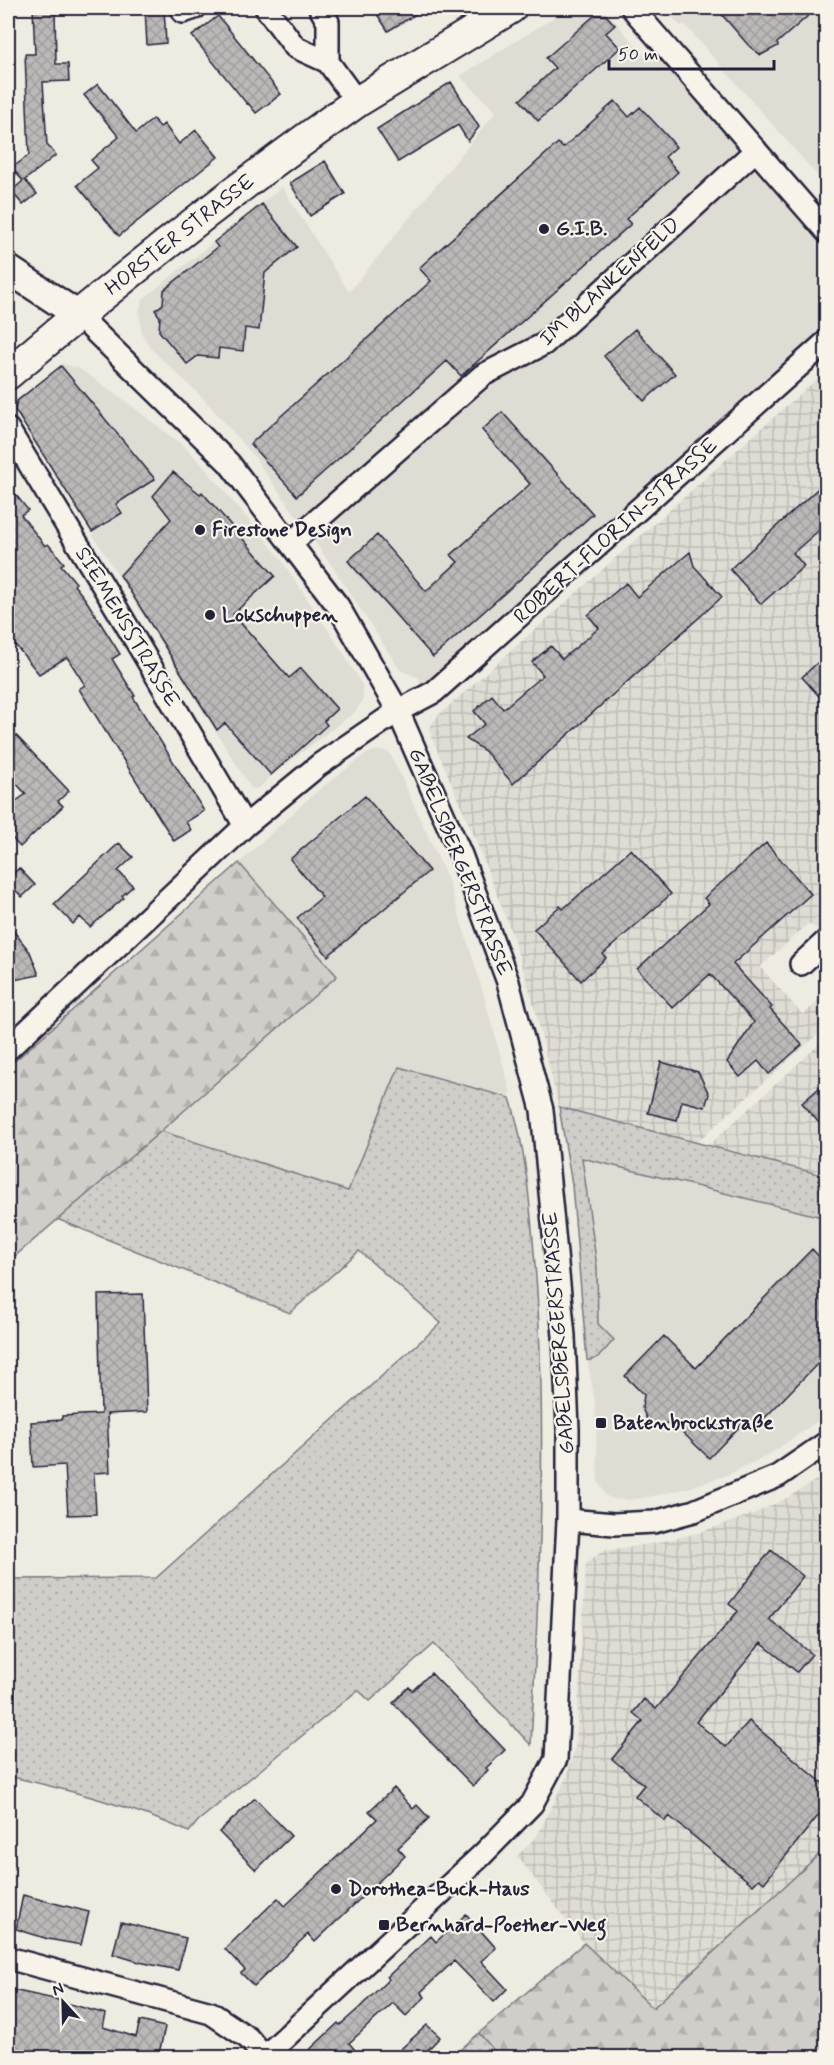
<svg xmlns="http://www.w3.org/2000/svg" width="834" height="2065" viewBox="0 0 834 2065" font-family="Mynerve,sans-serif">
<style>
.built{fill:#dfdcd4}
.industrial{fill:url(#industrial-grid)}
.grass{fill:url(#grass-dots);stroke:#7a7882;stroke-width:1.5}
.forest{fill:url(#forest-firs);stroke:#7a7882;stroke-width:1.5}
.building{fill:url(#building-cross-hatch);stroke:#22223b;stroke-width:1.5}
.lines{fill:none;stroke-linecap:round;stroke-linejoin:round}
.minor-casing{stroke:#22223b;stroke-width:26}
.tertiary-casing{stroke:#22223b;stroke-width:32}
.secondary-casing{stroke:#22223b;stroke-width:34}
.minor{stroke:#f7f3e8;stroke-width:21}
.tertiary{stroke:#f7f3e8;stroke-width:27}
.secondary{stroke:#f7f3e8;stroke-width:30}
.poi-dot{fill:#22223b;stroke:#f7f3e8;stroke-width:2}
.labels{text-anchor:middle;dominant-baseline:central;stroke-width:4.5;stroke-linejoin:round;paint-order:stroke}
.poi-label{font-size:21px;font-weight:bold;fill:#22223b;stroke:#f7f3e8;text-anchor:start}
.street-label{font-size:21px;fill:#22223b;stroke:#f7f3e8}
</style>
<defs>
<pattern id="industrial-grid" width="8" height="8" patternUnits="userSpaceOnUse" patternTransform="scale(1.5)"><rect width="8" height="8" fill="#dfdcd4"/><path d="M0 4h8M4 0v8" fill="none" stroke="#bfbcb7"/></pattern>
<pattern id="grass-dots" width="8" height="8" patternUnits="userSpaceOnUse" patternTransform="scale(1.5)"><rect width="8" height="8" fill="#d1cdc9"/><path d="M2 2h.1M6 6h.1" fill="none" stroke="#b3b0ae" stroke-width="1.8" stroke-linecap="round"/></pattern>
<pattern id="forest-firs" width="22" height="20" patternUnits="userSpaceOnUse" patternTransform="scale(1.5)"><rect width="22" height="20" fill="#d1cdc9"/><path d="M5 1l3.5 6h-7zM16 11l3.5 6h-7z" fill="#b3b0ae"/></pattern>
<pattern id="building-cross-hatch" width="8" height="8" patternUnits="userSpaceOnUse" patternTransform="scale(1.5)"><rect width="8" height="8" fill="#bbb8b7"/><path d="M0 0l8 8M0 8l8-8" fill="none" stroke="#a09e9e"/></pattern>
</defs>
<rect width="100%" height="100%" fill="#eeebe1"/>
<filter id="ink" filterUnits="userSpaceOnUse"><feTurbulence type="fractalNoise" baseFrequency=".0167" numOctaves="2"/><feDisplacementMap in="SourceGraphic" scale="12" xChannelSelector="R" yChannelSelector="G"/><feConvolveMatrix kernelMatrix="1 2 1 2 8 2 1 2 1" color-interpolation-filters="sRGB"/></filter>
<g filter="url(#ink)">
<!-- built -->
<path class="built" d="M569,8H599L612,18L645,57H659L826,246V327L440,674L430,681L420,684L419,678L400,670L337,573L252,454L203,398L151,349L142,334L139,311L143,299L282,187L349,292L496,112L460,76Z
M663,8H826V185L684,24L681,26Z
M63,364L78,368L120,397L186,448L205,468L278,555L344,654L362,685L363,699L356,711L272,775L260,787L255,789L251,788L15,410L16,401Z
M376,750L389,752L398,770L448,880L478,975L510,1090V1098L399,1067L348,1191L161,1131L337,976L239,863L316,792L366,754Z
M582,1158L826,1218V1415L770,1454L727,1475L688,1488L649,1497L627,1500L613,1499L606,1496L598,1481L595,1402L587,1360L590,1361L598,1324L597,1267Z"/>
<!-- industrial -->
<path class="industrial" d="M826,371V927L821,930L817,929L808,924L760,967L803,1015L826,994V1027L697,1142L559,1107L532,998L509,926L475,838L432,738L430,729L432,723L440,714Z
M826,1038V1176L709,1145Z
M826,1474V1848L653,2008L584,1943L517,1856L537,1836L567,1776L576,1743L586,1563L603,1551L656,1543L698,1533L753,1514L787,1498Z"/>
<!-- grass -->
<path class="grass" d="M399,1067L510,1098C527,1151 530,1208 535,1264C548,1424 539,1585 531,1745L434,1644L370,1701L358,1690L198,1821L189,1832C131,1806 69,1790 8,1776V1579L156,1578L441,1323L359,1251L290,1313L57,1219L161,1131L348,1191Z
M559,1107L826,1176V1218L582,1158L597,1267L598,1324L614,1340C606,1348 598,1362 587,1360L572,1185Z
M479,2033L498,2055L507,2057L451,2058Z"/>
<!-- forest -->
<path class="forest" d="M239,863L337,976L161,1131L8,1262V1067Z
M826,1848V2057H507L498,2055L479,2033L584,1943L653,2008Z"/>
<!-- building -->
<path class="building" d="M33,8H55L56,64H68L69,81L43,82L47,145L56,155L25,180L37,194L23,205L11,191L23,181L12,168L29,155L25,54H35Z
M145,8H164L166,43L147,45Z
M373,8H426L388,31Z
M716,8H817L777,43L778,46L761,55L749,46Z
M595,15H606L615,25L606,33L620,48L538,121L520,100L555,68L546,58Z
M218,16L281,94L256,113L248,103L247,104L192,36Z
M451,82L479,127L468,141L458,125L398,162L377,129Z
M98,84L136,133L153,119L160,127L164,124L179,144L196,130L218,157L119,236L77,185L98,168L91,160L119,137L84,95Z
M615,101L629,117L640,107L669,138L676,147L665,157L678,172L626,219L631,224L461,376L447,361L297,496L250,444L431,281L419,268L558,143L563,148Z
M325,161L345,194L310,216L290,183Z
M262,204L297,247L265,273L259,330L245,328L243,351L219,348L218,358L198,356L187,364L159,331L160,317L155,310L163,304L164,290L218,247L214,242Z
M635,329L675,374L644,401L604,356Z
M61,366L155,479L116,504L122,513L92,532L15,410L17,401Z
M502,412L593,514L433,657L348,561L377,535L426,591L458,562L451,555L530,484L482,430Z
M173,472L200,494L202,492L275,576L233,614L289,678L301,668L337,709L324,721L327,725L271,775L225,723L217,730L120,575L171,519L153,496Z
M826,481V524L793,553L804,566L761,604L730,569Z
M8,485L28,510L21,515L45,546L48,544L64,563L61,565L76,583L74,585L86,600L120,654L112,659L135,696L133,697L204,811L186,822L191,830L174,841L79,689L85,685L67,657L39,674L8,636Z
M690,552L694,566L722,597L513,784L485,751L466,739L485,724L474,711L492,695L503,709L543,675L532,662L551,646L562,659L599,628L588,615L626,583L637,597Z
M826,655V704L802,677Z
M8,727L69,791L58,801L63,806L20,847L8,834V807L26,794L8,775Z
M365,796L429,871L328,956L297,918L322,897L290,859Z
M119,843L133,857L118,871L133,886L122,896L124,898L90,927L80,917L73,924L54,904Z
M766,843L811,894L733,964L772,1007L770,1009L802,1045L769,1074L758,1061L740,1077L727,1062L754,1022L710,974L673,1008L637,969L709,904L704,898Z
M631,849L671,894L603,954L606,958L581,981L534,929L560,906L563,909Z
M19,868L35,885L22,897L8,882V879Z
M8,924L30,952L39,975L14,980L8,974Z
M661,1062L698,1072L709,1094L705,1107L682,1101L677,1120L648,1113Z
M826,1082V1131L802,1103Z
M812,1249L826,1264V1355L756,1427L748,1418L709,1458L672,1422L659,1425L647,1420L642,1408L644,1395L625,1376L664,1336L696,1368Z
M143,1294L147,1412L107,1414L110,1472L94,1473L96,1514L68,1515L65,1465L33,1467L31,1422L62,1420V1416L101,1414L98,1295Z
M771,1550L803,1576L769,1619L812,1654L797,1672L761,1643L696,1722L726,1747L749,1721L826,1786V1806L764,1883L759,1879L753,1885L669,1816L665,1821L635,1796L644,1785L612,1759L643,1721L633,1713L644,1699L656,1709L738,1611L729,1604Z
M431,1673L505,1750L486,1768L488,1770L473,1786L393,1703L409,1687L412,1691Z
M394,1788L413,1809L417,1805L429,1818L398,1848L405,1856L315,1942L308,1934L254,1986L241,1973L245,1970L225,1949L278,1898L285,1906L377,1819L369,1811Z
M255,1798L291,1836L256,1870L219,1832Z
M23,1895L89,1912L81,1945L48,1939L16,1929Z
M466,1914L496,1948L481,1961L507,1989L494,2002L454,1961L421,1992L425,1997L406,2016L393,2003L349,2043L362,2058H301L338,2023L340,2025L358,2009L389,1979L387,1977L431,1936L436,1942Z
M121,1922L186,1938L178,1970L139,1962L113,1954Z
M8,1989L59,2000V2001L106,2014L103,2027L136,2037L140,2021L165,2027L158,2058H8Z
M427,2025L440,2037L420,2058H391Z"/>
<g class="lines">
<!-- minor casing -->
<g class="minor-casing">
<path id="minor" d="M182,8L183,12L195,8
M266,8L295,47L328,62L357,102
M320,8L328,22V62
M632,8L826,231
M78,315L229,463L338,606L398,711L461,855L508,982L542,1110L564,1336L568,1429V1520L556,1759L532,1804L482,1855L263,2058
M8,429L117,609L245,826
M291,543L483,375L544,344L756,150
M801,964L826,941
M8,1049L245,826L319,765L398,711L434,692L826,342
M568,1520L614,1524L654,1522L694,1511L778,1476L826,1443
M8,1958L211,2013L248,2038L265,2058"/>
</g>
<!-- tertiary casing -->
<g class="tertiary-casing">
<path id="tertiary" d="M8,269L78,315"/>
</g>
<!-- secondary casing -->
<g class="secondary-casing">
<path id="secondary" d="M8,374C120,279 236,187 357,102L511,8"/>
</g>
<!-- minor -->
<use href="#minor" class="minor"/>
<!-- tertiary -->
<use href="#tertiary" class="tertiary"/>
<!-- secondary -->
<use href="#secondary" class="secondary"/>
</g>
</g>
<!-- markers -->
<g class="poi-dot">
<circle cx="544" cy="229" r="6"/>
<circle cx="200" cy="530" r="6"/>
<circle cx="210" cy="615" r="6"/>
<rect x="595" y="1417" width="12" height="12" rx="3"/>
<circle cx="336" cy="1889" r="6"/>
<rect x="378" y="1919" width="12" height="12" rx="3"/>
</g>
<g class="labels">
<!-- poi labels -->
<g class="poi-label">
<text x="556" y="229">G.I.B.</text>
<text x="212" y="530">Firestone Design</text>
<text x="222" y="615">Lokschuppen</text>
<text x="613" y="1423">Batenbrockstraße</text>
<text x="348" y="1889">Dorothea-Buck-Haus</text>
<text x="396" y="1925">Bernhard-Poether-Weg</text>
</g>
<!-- street labels -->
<g class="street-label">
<text transform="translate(180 235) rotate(-38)">HORSTER STRASSE</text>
<text transform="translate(610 282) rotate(-42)">IM BLANKENFELD</text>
<text transform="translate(616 531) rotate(-42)">ROBERT-FLORIN-STRASSE</text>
<text transform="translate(127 627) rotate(59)">SIEMENSSTRASSE</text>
<text transform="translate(460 862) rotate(68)">GABELSBERGERSTRASSE</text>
<text transform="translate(559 1333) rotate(-94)">GABELSBERGERSTRASSE</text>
</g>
</g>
<!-- margin -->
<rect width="834" height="2065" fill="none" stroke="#f7f3e8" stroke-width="30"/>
<rect x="15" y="15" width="804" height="2035" fill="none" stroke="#22223b" stroke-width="2" filter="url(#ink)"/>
<!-- north arrow -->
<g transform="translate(63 2002) rotate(338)" stroke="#f7f3e8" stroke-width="4.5" paint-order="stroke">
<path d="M0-4.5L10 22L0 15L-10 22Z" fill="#22223b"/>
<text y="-9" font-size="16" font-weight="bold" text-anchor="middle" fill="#22223b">N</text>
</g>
<!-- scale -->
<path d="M609 60v9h165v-9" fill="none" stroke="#22223b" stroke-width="3"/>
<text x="618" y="60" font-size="18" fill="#22223b" stroke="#f7f3e8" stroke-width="4.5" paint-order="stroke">50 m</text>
</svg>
